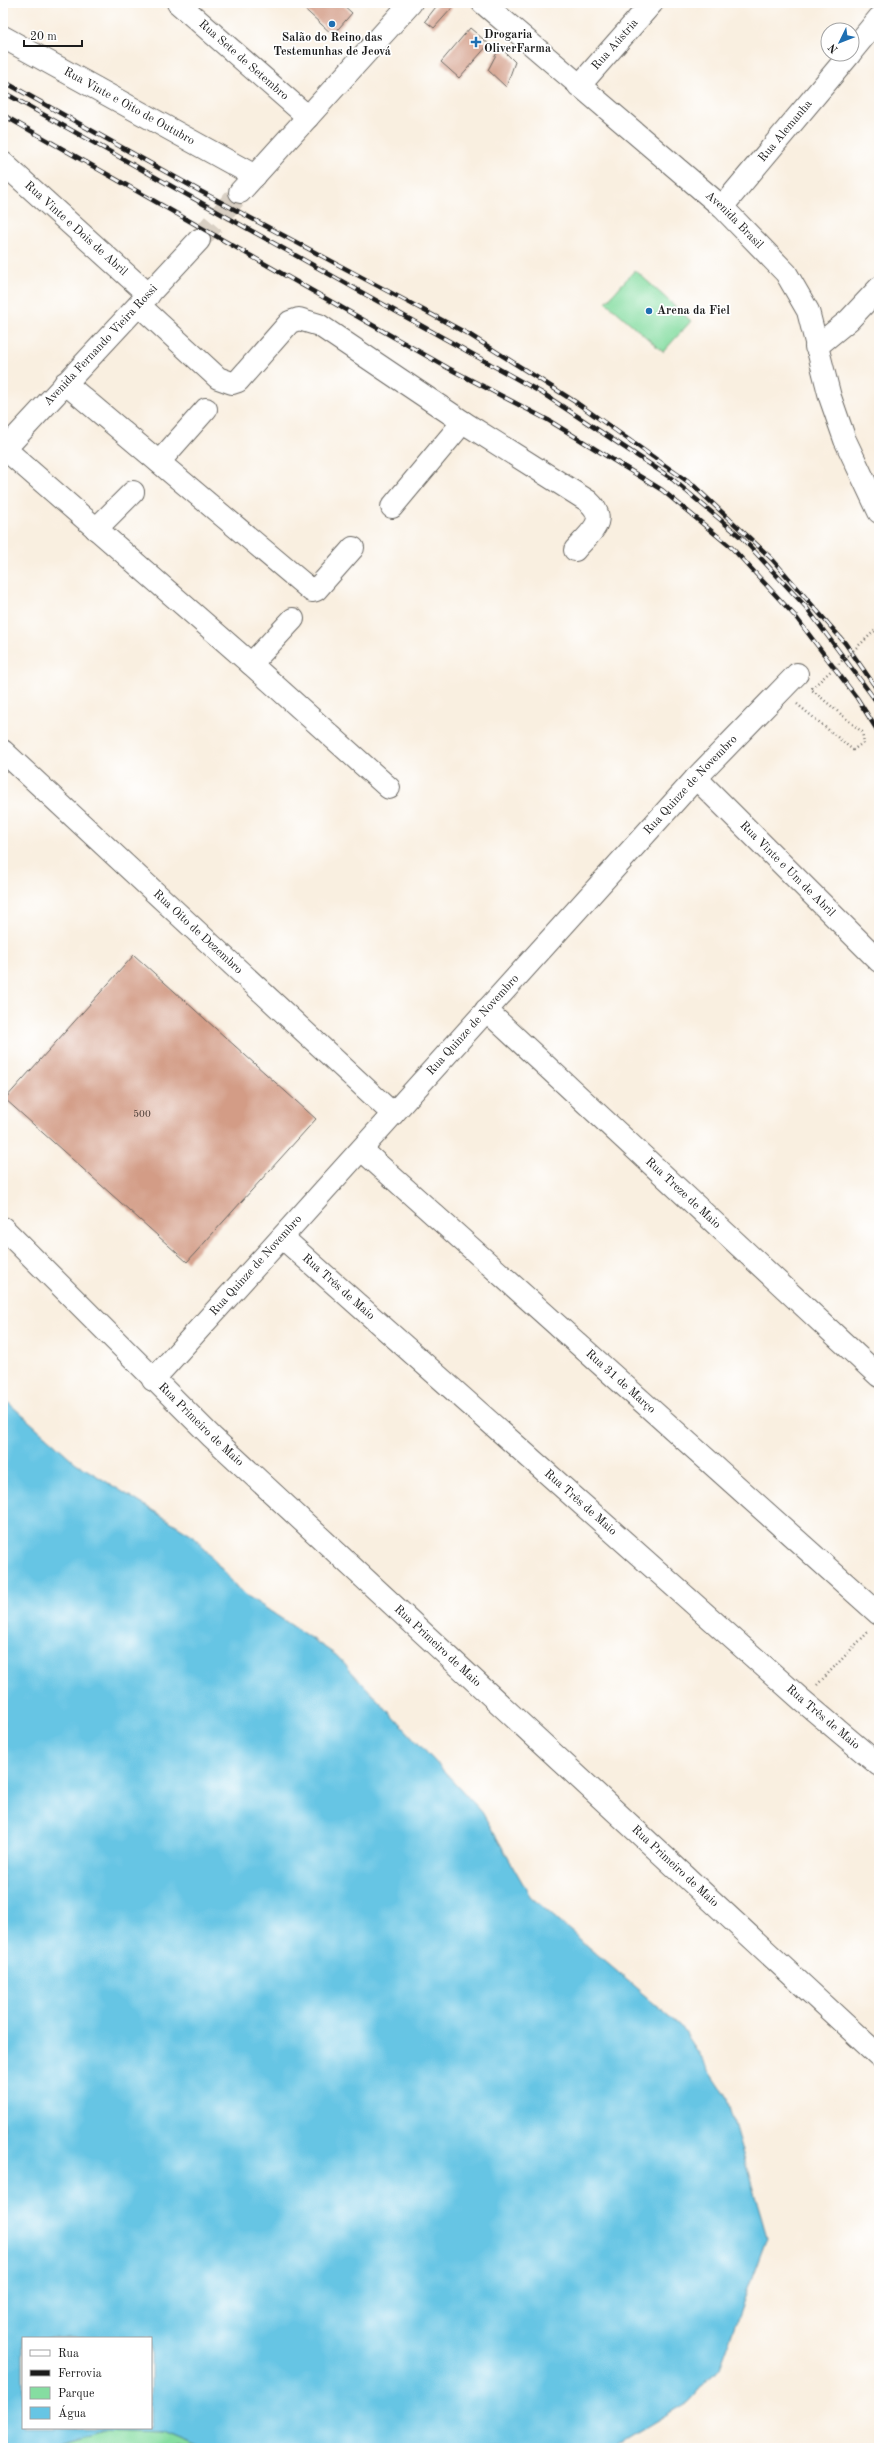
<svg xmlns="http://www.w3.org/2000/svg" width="882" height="2451" viewBox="0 0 882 2451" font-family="'Old Standard TT',serif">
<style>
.green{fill:#85dda1;stroke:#507c5e}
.water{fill:#66c5e4;stroke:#417080;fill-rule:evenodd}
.building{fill:#d39c86}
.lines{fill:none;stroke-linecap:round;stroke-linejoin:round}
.minor-tunnel{stroke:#d8cfc3;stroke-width:22;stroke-dasharray:22 11;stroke-linecap:butt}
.minor-casing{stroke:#696661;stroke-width:24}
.major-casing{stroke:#696661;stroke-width:24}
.path{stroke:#696661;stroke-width:2.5;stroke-dasharray:1 3;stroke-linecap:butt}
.minor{stroke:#fff;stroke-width:22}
.major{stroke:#fff;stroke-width:22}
.rail-casing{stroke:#1c1c1c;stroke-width:4.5}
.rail{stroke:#fff;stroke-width:3;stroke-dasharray:9;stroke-linecap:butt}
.path-bridge{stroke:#696661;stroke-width:2.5;stroke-dasharray:1 3;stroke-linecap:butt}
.poi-dot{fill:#1f6fb2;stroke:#fff;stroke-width:1.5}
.labels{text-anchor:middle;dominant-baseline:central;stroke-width:3.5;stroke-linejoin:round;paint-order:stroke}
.number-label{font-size:10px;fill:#4a3c36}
.poi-label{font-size:12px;font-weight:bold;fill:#1c1c1c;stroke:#fff;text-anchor:start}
.street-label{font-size:12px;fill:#1c1c1c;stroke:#fff}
</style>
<rect width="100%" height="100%" fill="#fff"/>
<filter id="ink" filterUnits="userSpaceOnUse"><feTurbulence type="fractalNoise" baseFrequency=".025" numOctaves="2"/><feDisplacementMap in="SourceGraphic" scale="8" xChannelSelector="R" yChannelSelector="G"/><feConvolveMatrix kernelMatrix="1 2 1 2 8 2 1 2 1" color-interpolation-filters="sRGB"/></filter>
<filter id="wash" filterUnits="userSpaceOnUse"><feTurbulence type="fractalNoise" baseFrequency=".012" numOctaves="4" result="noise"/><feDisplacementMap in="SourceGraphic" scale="16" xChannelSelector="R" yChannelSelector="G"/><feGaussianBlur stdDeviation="0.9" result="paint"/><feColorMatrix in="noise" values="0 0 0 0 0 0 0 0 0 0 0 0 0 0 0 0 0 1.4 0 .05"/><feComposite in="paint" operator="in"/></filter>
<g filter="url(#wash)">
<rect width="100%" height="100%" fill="#f9efe0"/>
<!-- green -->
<path class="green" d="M635,270L691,321L663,352L606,302Z
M99,2431L164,2433L200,2448H43Z"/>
<!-- water -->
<path class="water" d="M3,1398L76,1463L194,1536L240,1591L336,1655L482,1812L530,1896L680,2026L726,2096L767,2237L719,2368L689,2402L613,2448H200L164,2433L99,2431L43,2448H3ZM23,2338H151V2428H23Z"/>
<g id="blocks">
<!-- building -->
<path class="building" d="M298,3H341L352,13L333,35Z
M439,3H447L452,8L434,28L425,21Z
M470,28L489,44L459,78L441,62Z
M500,47L515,62L506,87L488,70Z
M134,955L316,1119L187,1262L5,1099Z"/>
</g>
</g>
<g filter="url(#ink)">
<use href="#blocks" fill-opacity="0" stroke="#696661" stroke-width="1"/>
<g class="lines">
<!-- minor-tunnel -->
<path class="minor-tunnel" d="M199,240L240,192"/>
<!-- minor casing -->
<g class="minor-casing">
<g id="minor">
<path id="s1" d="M178,3L308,117"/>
<path id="s2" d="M483,3L722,207L786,273L808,311L830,397L845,440L879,512"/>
<path id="s3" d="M3,37L255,176"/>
<path d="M852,51L879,18"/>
<path id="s4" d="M579,86L652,3"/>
<path id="s5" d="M3,163L149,295"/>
<path d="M240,192L411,3"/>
<path id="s6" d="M722,207L850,54"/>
<path d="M139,305L218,378L232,383L238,381L290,322L299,319L319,325L463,422L588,501C610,521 590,532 575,550"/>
<path d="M816,347L849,320L879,288"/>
<path d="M65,383L312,591L316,590L353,548"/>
<path d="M5,449L251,664L389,788"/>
<path id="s7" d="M3,451L199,240"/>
<path d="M159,462L206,409"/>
<path d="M392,507L463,422"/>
<path d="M96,529L133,492"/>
<path d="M251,664L293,619"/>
<path id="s8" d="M3,751L393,1114"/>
<path id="s9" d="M696,778L879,961"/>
<path id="s10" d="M486,1010L879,1376"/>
<path id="s11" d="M362,1150L879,1614"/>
<path id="s12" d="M283,1238L803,1701L879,1765"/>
<path id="s13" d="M153,1380L696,778L797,674"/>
</g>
</g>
<!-- major casing -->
<g class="major-casing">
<g id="major">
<path id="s14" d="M3,1228L212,1437L879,2056"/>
</g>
</g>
<!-- path -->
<path class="path" d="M817,1685L869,1631"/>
<!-- minor -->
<use href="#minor" class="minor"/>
<!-- major -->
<use href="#major" class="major"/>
<!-- rail casing -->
<g class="rail-casing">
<path id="rail" d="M3,81L200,191L470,335L577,403L694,486L772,559L845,643L879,692
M3,92L542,393L671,478L742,538L806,607L879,705
M3,115L448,368L548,420L662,490L732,548L795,616L857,698L879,733"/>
</g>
<!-- rail -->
<use href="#rail" class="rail"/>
<!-- path-bridge -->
<path class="path-bridge" d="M797,704L853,750L864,742L862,732L811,689L879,627"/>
</g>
</g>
<!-- markers -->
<g class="poi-dot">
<circle cx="332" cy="24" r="4"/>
<path d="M474 36h4v4h4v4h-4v4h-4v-4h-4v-4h4z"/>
<circle cx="649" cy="311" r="4"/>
</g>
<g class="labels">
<!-- number labels -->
<g class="number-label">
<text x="142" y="1114">500</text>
</g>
<!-- poi labels -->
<g class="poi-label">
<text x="484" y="35">Drogaria<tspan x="484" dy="14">OliverFarma</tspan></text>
<text x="332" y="38" text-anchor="middle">Salão do Reino das<tspan x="332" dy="14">Testemunhas de Jeová</tspan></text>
<text x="657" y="311">Arena da Fiel</text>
</g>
<!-- street labels -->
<g class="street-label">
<text stroke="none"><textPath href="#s4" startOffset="55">Rua Aústria</textPath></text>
<text stroke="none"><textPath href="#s1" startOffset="87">Rua Sete de Setembro</textPath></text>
<text stroke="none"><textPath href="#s3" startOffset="144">Rua Vinte e Oito de Outubro</textPath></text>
<text stroke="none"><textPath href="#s6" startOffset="99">Rua Alemanha</textPath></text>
<text stroke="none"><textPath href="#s2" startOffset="332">Avenida Brasil</textPath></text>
<text stroke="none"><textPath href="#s5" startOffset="98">Rua Vinte e Dois de Abril</textPath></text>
<text stroke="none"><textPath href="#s7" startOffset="144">Avenida Fernando Vieira Rossi</textPath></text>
<text stroke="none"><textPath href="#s13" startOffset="802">Rua Quinze de Novembro</textPath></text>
<text stroke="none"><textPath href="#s9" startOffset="129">Rua Vinte e Um de Abril</textPath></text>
<text stroke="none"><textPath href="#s8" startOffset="266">Rua Oito de Dezembro</textPath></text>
<text stroke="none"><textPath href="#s13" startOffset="478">Rua Quinze de Novembro</textPath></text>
<text stroke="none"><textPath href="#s10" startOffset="269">Rua Treze de Maio</textPath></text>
<text stroke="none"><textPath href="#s13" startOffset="154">Rua Quinze de Novembro</textPath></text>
<text stroke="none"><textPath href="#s12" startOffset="74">Rua Três de Maio</textPath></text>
<text stroke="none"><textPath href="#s11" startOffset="347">Rua 31 de Março</textPath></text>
<text stroke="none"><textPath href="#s14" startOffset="279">Rua Primeiro de Maio</textPath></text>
<text stroke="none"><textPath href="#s12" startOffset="398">Rua Três de Maio</textPath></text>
<text stroke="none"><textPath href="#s14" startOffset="603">Rua Primeiro de Maio</textPath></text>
<text stroke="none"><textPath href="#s12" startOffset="722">Rua Três de Maio</textPath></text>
<text stroke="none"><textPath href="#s14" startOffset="927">Rua Primeiro de Maio</textPath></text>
</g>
</g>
<!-- margin -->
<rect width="882" height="2451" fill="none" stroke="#fff" stroke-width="16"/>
<!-- legend -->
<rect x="22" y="2337" width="130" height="92" fill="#ffffff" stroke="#a4a4a4"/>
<rect x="30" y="2350" width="20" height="6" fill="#ffffff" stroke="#a4a4a4"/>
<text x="58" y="2357" font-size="12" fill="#1c1c1c">Rua</text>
<rect x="30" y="2370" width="20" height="6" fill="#1c1c1c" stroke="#a4a4a4"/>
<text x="58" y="2377" font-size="12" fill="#1c1c1c">Ferrovia</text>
<rect x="30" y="2387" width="20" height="12" fill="#85dda1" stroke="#a4a4a4"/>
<text x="58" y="2397" font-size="12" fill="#1c1c1c">Parque</text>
<rect x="30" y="2407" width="20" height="12" fill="#66c5e4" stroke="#a4a4a4"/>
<text x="58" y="2417" font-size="12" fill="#1c1c1c">Água</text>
<!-- north arrow -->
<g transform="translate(840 42) rotate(227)"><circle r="19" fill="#ffffff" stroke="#a4a4a4"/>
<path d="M0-3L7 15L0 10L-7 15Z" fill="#1f6fb2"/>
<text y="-6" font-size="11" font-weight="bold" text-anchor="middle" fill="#1c1c1c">N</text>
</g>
<!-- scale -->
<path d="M24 40v6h58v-6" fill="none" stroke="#1c1c1c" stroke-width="2"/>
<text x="30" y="40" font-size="12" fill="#1c1c1c" stroke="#ffffff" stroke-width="3" paint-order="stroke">20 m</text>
</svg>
